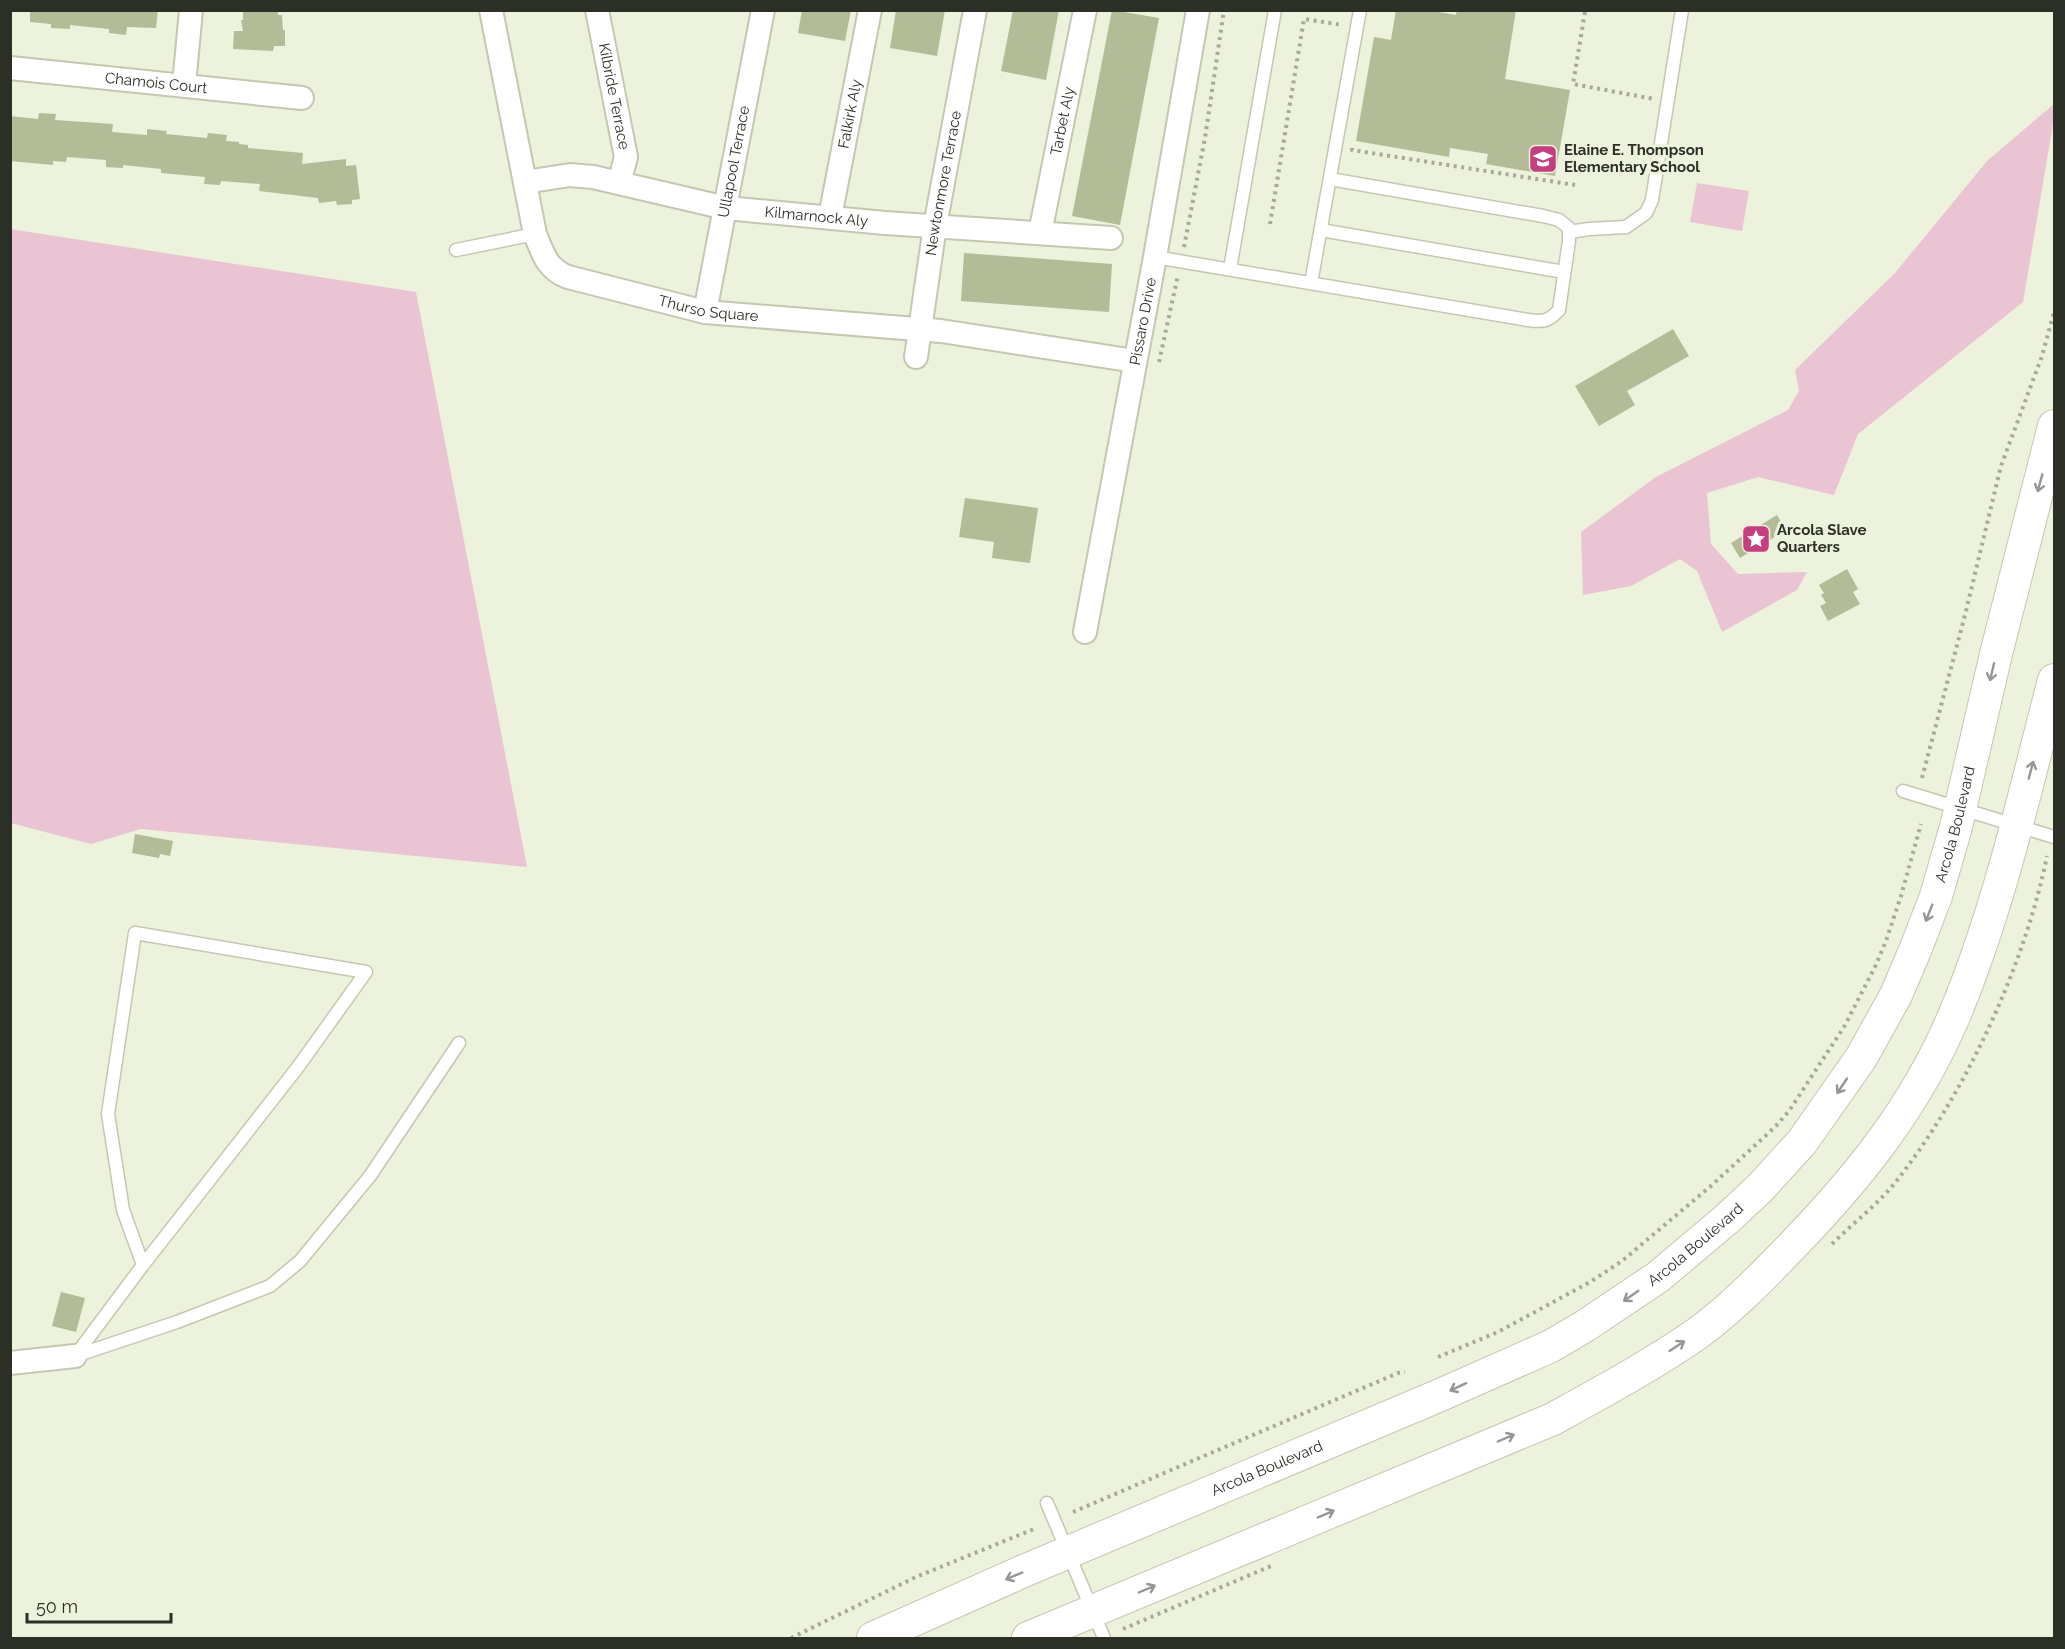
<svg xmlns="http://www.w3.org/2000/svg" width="2065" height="1649" viewBox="0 0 2065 1649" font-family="Raleway,sans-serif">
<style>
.green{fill:#eac4d2}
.building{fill:#b3bc96}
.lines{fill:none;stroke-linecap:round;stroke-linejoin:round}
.service-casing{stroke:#c2c8b2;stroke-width:15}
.minor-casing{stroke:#c2c8b2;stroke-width:26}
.secondary-casing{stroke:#c2c8b2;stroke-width:34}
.path{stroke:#a6aa99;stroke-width:4;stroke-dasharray:3 4.5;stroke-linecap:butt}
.service{stroke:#fff;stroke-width:12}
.minor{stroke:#fff;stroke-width:22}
.secondary{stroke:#fff;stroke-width:32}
.oneway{stroke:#969792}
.labels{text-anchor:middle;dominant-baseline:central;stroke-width:6;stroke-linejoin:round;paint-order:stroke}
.street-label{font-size:15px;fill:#2c2f26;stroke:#ecf2db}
.poi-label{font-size:15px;font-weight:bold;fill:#2c2f26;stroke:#ecf2db;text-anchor:start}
</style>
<rect width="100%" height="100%" fill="#ecf2db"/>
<!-- green -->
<path class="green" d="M2054,104V118L2023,302L1858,434L1834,495L1758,477L1707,493L1711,544L1738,574L1807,572L1797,590L1722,632L1697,571L1680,559L1631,586L1583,595L1581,532L1656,477L1788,410L1799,391L1795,370L1895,273L1987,161Z
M1697,183L1749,191L1742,231L1690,222Z
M10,229L416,292L527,867L141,829L91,844L11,823Z"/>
<!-- building -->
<path class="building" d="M30,10H158L156,28L127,27L126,35L109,33V29L70,25V29L51,28V24L30,22Z
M243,10H278V15H282L283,30H285V46H274L273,51L233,49L234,31H243L241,20H243Z
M802,10H851L845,41L798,33Z
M896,10H945L937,56L890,48Z
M1013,10H1059L1046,80L1001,71Z
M1112,10L1159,18L1120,225L1072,216Z
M1396,10H1428L1456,15L1457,10H1516L1505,79L1570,90L1555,176L1486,164L1488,154L1450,148L1449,157L1356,141L1374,37L1391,40Z
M39,113L56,114L55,120L113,124L112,132L147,135V129L167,131L166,134L207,138L208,133L227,135L226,141L239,142V144L248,145V148L303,153L302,164L346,159V166L356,165L360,199L352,200V204L337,205L336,201L319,203L318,198L259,191L260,184L221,181L220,185L204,184L205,177L161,173V169L123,165V168L106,167V160L67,157L66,162L53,161V165L10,161V116L38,119Z
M964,253L1112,264L1109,312L961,301Z
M1673,329L1689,356L1627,391L1635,405L1599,426L1575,386Z
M965,498L1038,508L1030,563L992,558L994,542L959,537Z
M1777,515L1786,530L1740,558L1731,543Z
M1847,569L1858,589L1853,592L1860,604L1828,621L1820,606L1826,603L1821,595L1824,593L1819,585Z
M135,834L173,841L170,856L160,854L159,858L132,853Z
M61,1292L85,1298L76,1332L52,1326Z"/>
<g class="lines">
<!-- service casing -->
<g class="service-casing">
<path id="service" d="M1321,230L1564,272
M1569,232L1589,229L1626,227L1646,213L1652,200L1682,10
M456,250L535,234
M1155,257L1528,320C1543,322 1548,322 1559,310L1569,241V228L1559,220L1543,216L1330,179
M1230,269L1275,10
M1311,283L1360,10
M1903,791L2054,837
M75,1356L143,1265L298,1067L366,972L135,933L108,1114L123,1210L143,1265
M75,1356L177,1322L270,1286L300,1261L370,1176L459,1043
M1047,1503L1104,1638"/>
</g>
<!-- minor casing -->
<g class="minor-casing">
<g id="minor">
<path id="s1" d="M491,10L535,234C543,254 547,269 568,277L705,312L941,331L1135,361"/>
<path id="s2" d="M597,10L626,157L619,183"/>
<path id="s3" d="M10,68L302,98"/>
<path d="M184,85L191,10"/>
<path id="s4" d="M525,182L570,175L593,177L726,208L885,223L1111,238"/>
<path id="s5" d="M830,217L870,10"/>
<path id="s6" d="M1040,233L1085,10"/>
<path id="s7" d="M705,312L763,10"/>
<path id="s8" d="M916,357L935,226L975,10"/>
<path id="s9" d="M1085,632L1155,257L1198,10"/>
<path d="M10,1363L75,1356"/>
</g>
</g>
<!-- secondary casing -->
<g class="secondary-casing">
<g id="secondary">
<path id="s10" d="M873,1638L1026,1570L1438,1396L1551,1346L1585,1326L1658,1277L1728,1218L1760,1188L1802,1142L1861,1058L1896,995L1916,948L1936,896L1956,827L1996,654L2054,426"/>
<path d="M1028,1638L1553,1419C1602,1392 1652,1365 1698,1333C1732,1308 1762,1277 1791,1247C1858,1178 1916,1106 1954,1016C1999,909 2025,791 2054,680"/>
</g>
</g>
<!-- path -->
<path class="path" d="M1585,12L1573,84L1654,99
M1352,148V150L1575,185
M1270,224L1304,19L1343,25
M1184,247L1205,138L1224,10
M1159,362L1178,275
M1922,778L1965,615L2001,466L2042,356L2054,312
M1832,1244C1852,1224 1876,1206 1894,1184C1964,1097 2025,965 2047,856
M1438,1357L1498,1332L1590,1282L1622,1261L1712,1185L1775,1127L1789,1111L1844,1027L1875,967L1886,941L1901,896L1921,824
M1073,1512L1398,1373L1405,1372
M1123,1629L1271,1566
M791,1638L916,1577L1034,1529"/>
<!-- service -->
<use href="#service" class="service"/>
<!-- minor -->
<use href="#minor" class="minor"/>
<!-- secondary -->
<use href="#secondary" class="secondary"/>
</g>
<!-- one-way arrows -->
<defs><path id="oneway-shaft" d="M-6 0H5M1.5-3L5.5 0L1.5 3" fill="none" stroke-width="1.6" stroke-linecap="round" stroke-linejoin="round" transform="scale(1.5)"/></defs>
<g class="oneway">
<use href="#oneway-shaft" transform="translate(2040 483) rotate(105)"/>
<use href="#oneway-shaft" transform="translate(1992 672) rotate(103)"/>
<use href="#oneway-shaft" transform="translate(2031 770) rotate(-75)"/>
<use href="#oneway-shaft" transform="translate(1929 913) rotate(111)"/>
<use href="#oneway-shaft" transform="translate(1842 1086) rotate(124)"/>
<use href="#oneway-shaft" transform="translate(1631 1296) rotate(145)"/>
<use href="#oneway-shaft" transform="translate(1677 1346) rotate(-33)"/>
<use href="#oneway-shaft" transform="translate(1458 1387) rotate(155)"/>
<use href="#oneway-shaft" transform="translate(1506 1438) rotate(-23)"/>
<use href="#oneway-shaft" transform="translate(1326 1514) rotate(-23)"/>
<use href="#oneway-shaft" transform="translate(1014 1576) rotate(157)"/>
<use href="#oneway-shaft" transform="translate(1147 1589) rotate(-23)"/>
</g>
<!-- icons -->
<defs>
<g id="school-square" transform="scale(1.5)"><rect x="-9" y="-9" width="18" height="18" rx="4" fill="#c43e80" stroke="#ecf2db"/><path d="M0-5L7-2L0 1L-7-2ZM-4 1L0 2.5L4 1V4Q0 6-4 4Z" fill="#fff"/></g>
<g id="sight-square" transform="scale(1.5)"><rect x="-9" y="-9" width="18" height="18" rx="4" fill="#c43e80" stroke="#ecf2db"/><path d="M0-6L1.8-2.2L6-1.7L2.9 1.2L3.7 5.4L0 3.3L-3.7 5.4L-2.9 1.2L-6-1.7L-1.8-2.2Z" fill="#fff"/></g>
</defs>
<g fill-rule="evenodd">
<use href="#school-square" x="1543" y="159"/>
<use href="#sight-square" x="1756" y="539"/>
</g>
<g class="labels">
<!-- street labels -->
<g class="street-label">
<text stroke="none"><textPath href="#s3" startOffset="147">Chamois Court</textPath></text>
<text stroke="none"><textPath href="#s2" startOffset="88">Kilbride Terrace</textPath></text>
<text stroke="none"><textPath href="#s5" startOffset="105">Falkirk Aly</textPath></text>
<text stroke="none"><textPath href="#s6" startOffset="114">Tarbet Aly</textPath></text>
<text stroke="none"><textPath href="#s7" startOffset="153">Ullapool Terrace</textPath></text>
<text stroke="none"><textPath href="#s8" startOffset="176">Newtonmore Terrace</textPath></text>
<text stroke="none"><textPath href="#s4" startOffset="296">Kilmarnock Aly</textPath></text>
<text stroke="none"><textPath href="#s1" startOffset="429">Thurso Square</textPath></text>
<text stroke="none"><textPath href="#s9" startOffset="316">Pissaro Drive</textPath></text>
<text stroke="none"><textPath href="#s10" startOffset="1419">Arcola Boulevard</textPath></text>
<text stroke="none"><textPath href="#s10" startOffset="915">Arcola Boulevard</textPath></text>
<text stroke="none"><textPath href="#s10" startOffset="429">Arcola Boulevard</textPath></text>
</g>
<!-- poi labels -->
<g class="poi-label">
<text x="1564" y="150">Elaine E. Thompson<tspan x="1564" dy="17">Elementary School</tspan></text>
<text x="1777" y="530">Arcola Slave<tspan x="1777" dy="17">Quarters</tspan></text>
</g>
</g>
<!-- border -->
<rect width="2065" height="1649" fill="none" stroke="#2c2f26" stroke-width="24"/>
<!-- scale -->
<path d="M27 1613v9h144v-9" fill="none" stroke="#2c2f26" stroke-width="3"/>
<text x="36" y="1613" font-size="18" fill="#2c2f26" stroke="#ecf2db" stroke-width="4.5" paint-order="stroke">50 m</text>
</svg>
